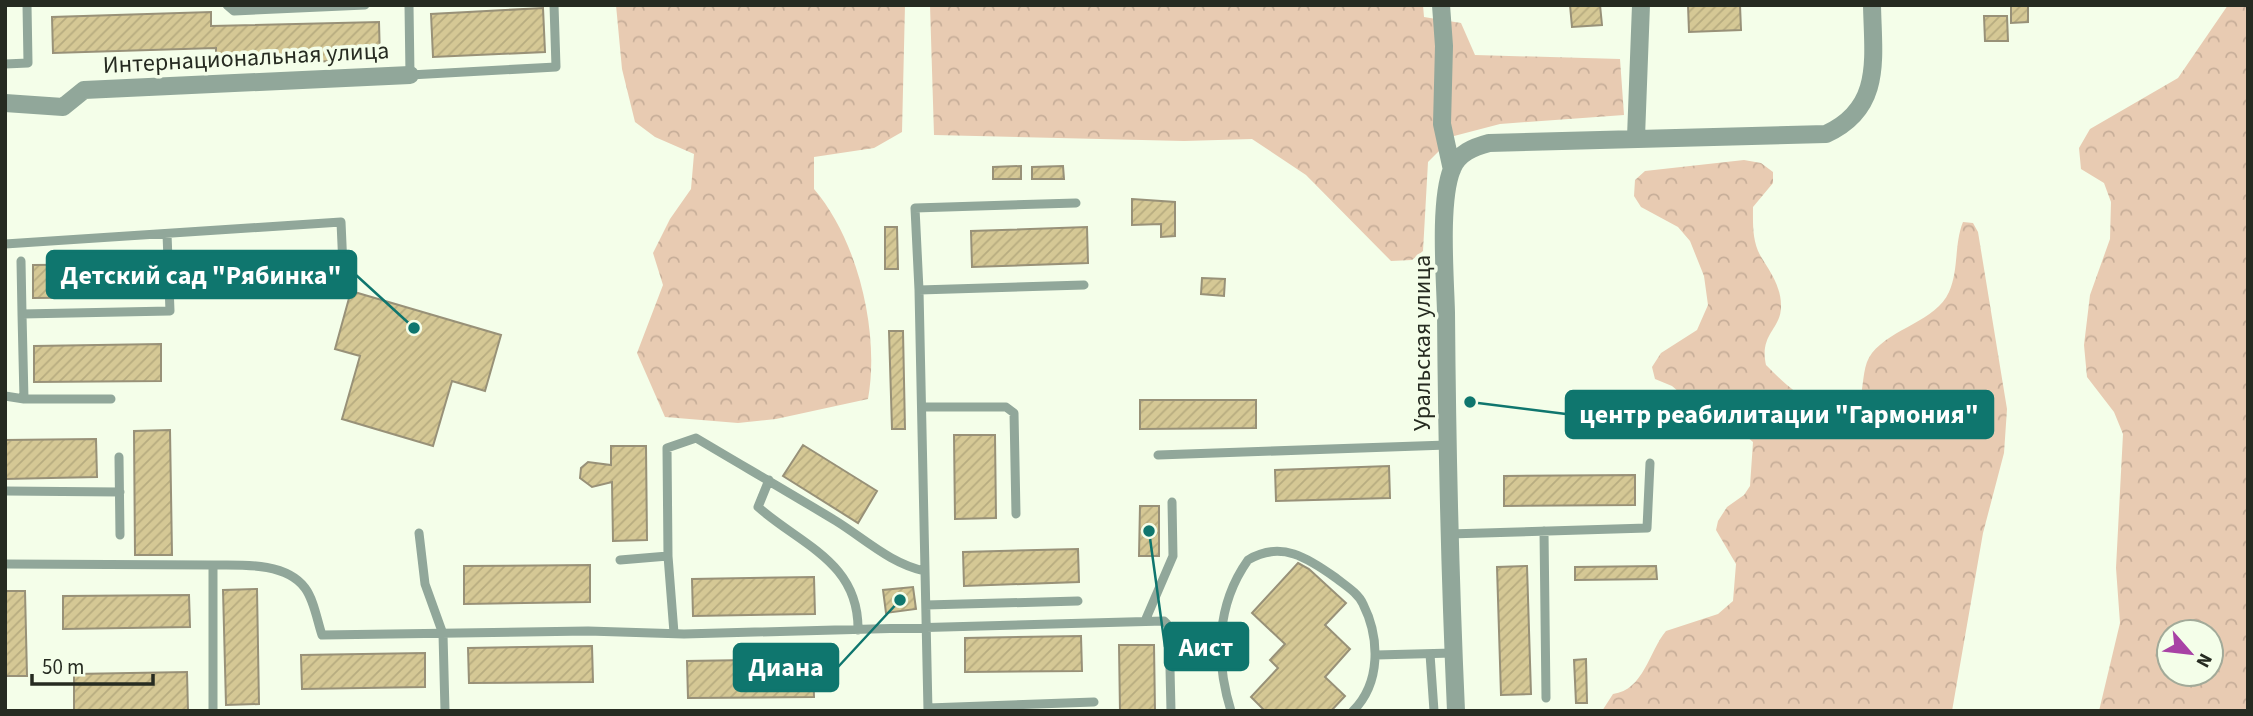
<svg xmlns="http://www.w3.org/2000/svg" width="2253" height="716" viewBox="0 0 2253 716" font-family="'Source Sans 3',sans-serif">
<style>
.forest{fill:url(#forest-crowns);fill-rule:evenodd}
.building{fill:url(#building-hatch);stroke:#989178;stroke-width:2}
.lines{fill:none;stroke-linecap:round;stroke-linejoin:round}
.service{stroke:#91a79a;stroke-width:9}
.minor{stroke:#91a79a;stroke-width:18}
.labels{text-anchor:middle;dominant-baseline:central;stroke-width:7;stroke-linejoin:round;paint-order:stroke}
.street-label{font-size:24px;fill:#262b21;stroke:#f4fee9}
.leader{fill:none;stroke:#0f766e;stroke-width:2.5}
.callout-dot{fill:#0f766e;stroke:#f4fee9;stroke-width:2.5}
.callout{fill:#0f766e;stroke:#0f766e;stroke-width:2.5}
.callout-label{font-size:26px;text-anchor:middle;font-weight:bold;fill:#fff}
</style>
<defs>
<pattern id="forest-crowns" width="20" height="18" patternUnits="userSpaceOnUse" patternTransform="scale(1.75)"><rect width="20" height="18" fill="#e8cbb2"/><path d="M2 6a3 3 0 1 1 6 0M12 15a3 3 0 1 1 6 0" fill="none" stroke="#c7ae99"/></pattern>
<pattern id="building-hatch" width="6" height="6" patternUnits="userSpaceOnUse" patternTransform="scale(1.75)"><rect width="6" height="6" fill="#d5c895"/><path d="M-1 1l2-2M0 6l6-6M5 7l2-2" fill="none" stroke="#b7ac80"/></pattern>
</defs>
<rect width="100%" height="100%" fill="#f4fee9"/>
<!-- forest -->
<path class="forest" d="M616,5H905L902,132L874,148L814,157V189C858,240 880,333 868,399L776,419L738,423L665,417L637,353L663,285L653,253L670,219L691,189L694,154L655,137L635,122L622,69Z
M930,5H1423L1424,17L1461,23L1475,55L1620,59L1624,115L1500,124L1454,136L1428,162L1423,251L1412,260L1391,261L1306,175L1252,139L1184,141L934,135Z
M2228,5H2248V711H2099L2120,623L2116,568L2123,434L2114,412L2087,377L2084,345L2090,295L2110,239L2111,202L2104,183L2081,169L2079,148L2090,129L2178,78ZM2169,632H2211V674H2169Z
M1744,160L1761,163L1773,172V183L1753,207C1753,223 1752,240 1760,255C1769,270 1781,286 1781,305C1782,329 1759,333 1766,365C1783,382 1815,415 1842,406C1848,404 1855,398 1861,395C1864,381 1863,364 1872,353C1892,328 1936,321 1949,292C1959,270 1954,244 1963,222L1973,223L1978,232L2007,409L2004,453L1983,533L1952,711H1602L1613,694C1644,690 1649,651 1666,631L1718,614L1733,601L1736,564L1716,530L1718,521L1727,507L1744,495L1750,486L1753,442L1739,430L1715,433L1704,429L1694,405L1672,386L1655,379L1652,367L1661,353L1697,330L1708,305L1704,276L1690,241L1678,227L1641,207L1634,196L1635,180L1645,171Z"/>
<!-- building -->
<path class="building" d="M1570,5H1600L1602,25L1572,27Z
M1688,5H1740L1741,30L1689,32Z
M2011,5H2028V22L2011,23Z
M543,8L545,52L433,57L431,14Z
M211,12V26L379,22L380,60L216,64V48L53,53L52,17Z
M1984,16H2007L2008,41H1985Z
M1021,166V179H993V167Z
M1063,166L1064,179H1032V167Z
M1132,199L1175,202V236L1161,237V224L1132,225Z
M885,227H897L898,269H885Z
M1087,227L1088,263L972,267L971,231Z
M150,264L151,297L33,298V265Z
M1202,278L1225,279L1224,296L1201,294Z
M351,291L501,335L485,391L452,381L433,446L342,419L360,356L335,349Z
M889,331H903L905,429H892Z
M161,344V381L34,382V346Z
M1140,400H1256V428L1140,429Z
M170,430L172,555H135L134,431Z
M954,435H995L996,518L955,519Z
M96,439L97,477L5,479V440Z
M803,445L877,491L858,523L783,476Z
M611,446H646L647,540L613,541L612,482L592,487L580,478L581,468L588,462L611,465Z
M1389,466L1390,498L1276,501L1275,470Z
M1635,475V505L1504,506V476Z
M1140,506H1159V556H1139Z
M1078,549L1079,582L964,586L963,552Z
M1298,563L1309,569L1346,603L1325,625L1350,649L1325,677L1345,696L1331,711H1265L1251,697L1278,668L1270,660L1285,644L1252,613Z
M590,565V602L464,604V566Z
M1527,566L1531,694L1501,695L1497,567Z
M1656,566L1657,579L1575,580V567Z
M814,577L815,614L693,616L692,579Z
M913,587L916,609L886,613L883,590Z
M257,589L259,704L226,705L223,590Z
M5,591H25L27,676H5Z
M189,595L190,627L63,629V596Z
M1081,636L1082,671L965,672V638Z
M1119,645H1154L1155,711H1120Z
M592,646L593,682L469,683L468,648Z
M425,653V687L302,689L301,655Z
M813,659L814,697L688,698L687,661Z
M1586,659L1587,703H1576L1574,660Z
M187,672L188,711H74V674Z"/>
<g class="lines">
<!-- service -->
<path class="service" d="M227,5L234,11L365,5
M409,5L410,75L556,67L554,5
M5,64L28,63L27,5
M5,244L341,222L343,267
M21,261L22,314L170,311L167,234
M919,290L915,208L1076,203
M22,314L24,399H111
M5,396L24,399
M923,407H1006L1014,413L1016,514
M1158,455L1447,445
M119,457L120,535
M769,480L758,507C801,545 859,562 858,630
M5,491L120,492
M1544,531L1546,698
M419,533L425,584L443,634L445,711
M1449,534L1647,528L1650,463
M620,560L668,556
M5,564L213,565
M926,605L1078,601
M1145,621L1173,556L1172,502
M674,633L668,556L667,448L696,438C743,466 790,493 836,521C865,539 891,564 925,571
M1430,654L1434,711
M1376,655L1453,653
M928,708L1094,702
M213,711V565C241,565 286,562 305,588C314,600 317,620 322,635L588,631L684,634L1164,621L1169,626L1171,711
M928,711L919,290L1084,285
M1231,711C1215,659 1216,605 1248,560C1281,540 1308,558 1336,578C1346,586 1358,593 1363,604C1380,638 1381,683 1353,711"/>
<!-- minor -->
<path class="minor" d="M1441,5L1444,46L1442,124L1452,170
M5,103L63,107L84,90L410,75
M1636,137L1641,5
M1456,711C1450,578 1447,445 1446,312C1445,276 1439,201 1452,169C1458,153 1474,147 1489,143L1826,134C1883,108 1873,58 1872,5"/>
</g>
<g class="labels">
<!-- street labels -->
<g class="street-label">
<text transform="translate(246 58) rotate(-3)">Интернациональная улица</text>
<text transform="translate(1422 343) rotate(-90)">Уральская улица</text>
</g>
</g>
<!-- callouts -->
<path class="leader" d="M414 328L356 275M1470 402L1566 414M1149 531L1165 647M900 600L838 667"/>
<g class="callout-dot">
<circle cx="414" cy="328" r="7"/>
<circle cx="1470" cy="402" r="7"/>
<circle cx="1149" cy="531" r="7"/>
<circle cx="900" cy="600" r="7"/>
</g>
<g class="callout">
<rect x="47" y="251" width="309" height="47" rx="7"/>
<rect x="1566" y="391" width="427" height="47" rx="7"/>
<rect x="1165" y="623" width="83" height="47" rx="7"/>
<rect x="734" y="644" width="104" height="47" rx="7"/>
</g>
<g class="callout-label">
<text x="201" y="284">Детский сад "Рябинка"</text>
<text x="1779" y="423">центр реабилитации "Гармония"</text>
<text x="1206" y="656">Аист</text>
<text x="786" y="676">Диана</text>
</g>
<!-- border -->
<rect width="2253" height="716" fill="none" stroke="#262b21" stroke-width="14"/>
<!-- north arrow -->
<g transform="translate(2190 653) rotate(118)"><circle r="33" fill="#f4fee9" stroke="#a2aa99" stroke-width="2"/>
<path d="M0-5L12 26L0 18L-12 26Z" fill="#a842a5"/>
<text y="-10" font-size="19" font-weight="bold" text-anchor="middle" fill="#262b21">N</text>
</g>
<!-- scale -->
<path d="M32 674v10h121v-10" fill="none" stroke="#262b21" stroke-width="3.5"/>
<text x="42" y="674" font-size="21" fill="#262b21" stroke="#f4fee9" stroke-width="5" paint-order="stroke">50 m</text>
</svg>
